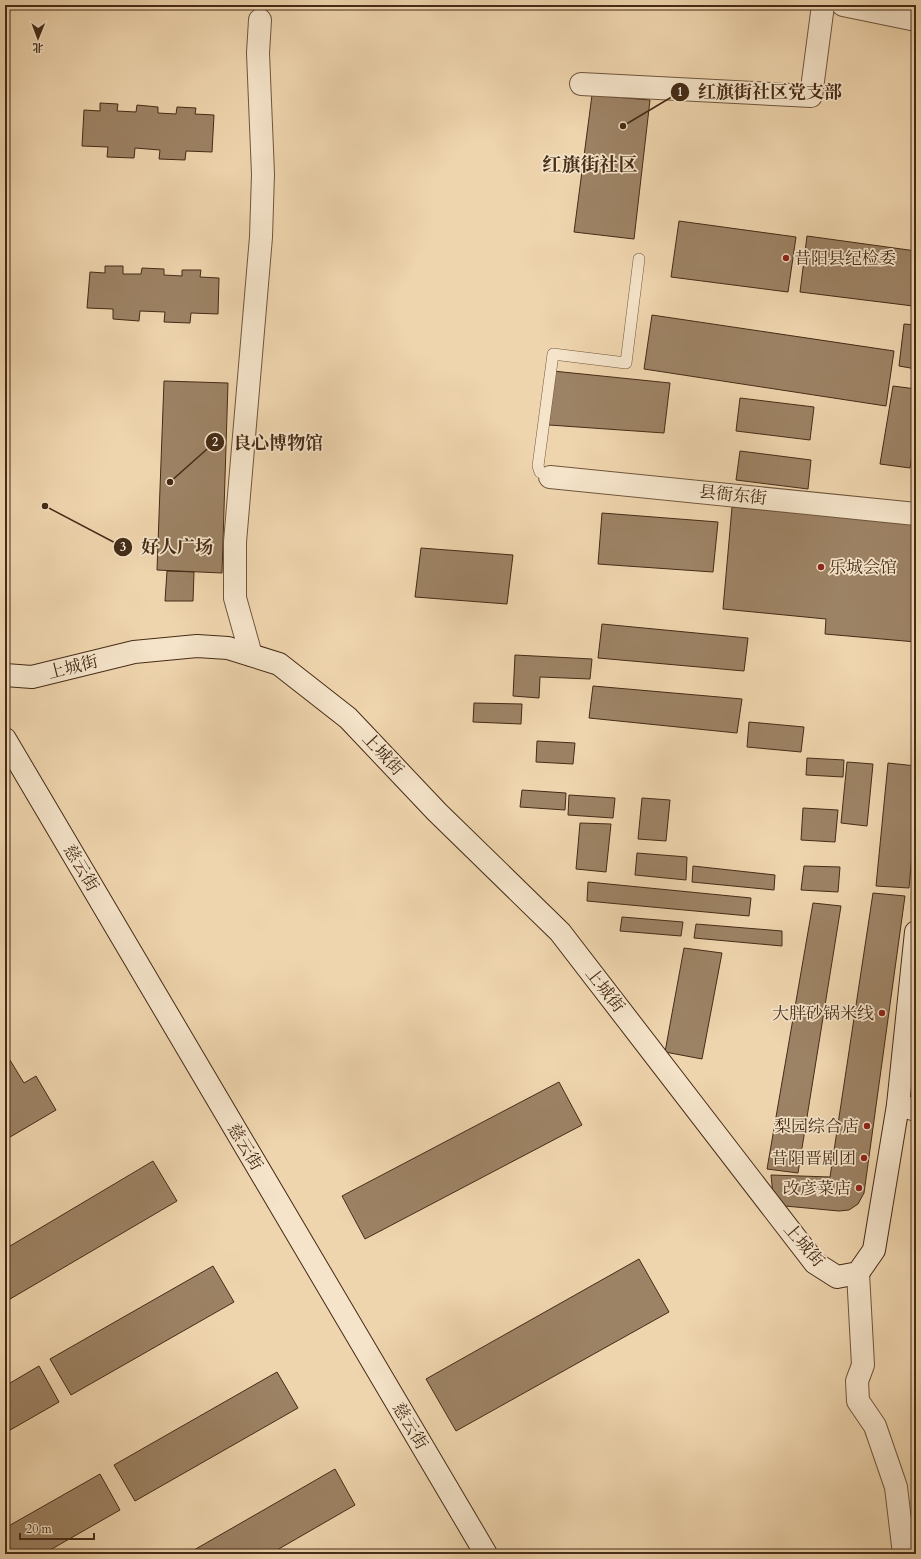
<svg xmlns="http://www.w3.org/2000/svg" width="921" height="1559" viewBox="0 0 921 1559" font-family="Cardo,'Noto Serif SC',serif">
<style>
.building{fill:#9d8365;stroke:#452b16}
.lines{fill:none;stroke-linecap:round;stroke-linejoin:round}
.lane-casing{stroke:#70563c;stroke-width:12}
.street-casing{stroke:#70563c;stroke-width:24}
.secondary-casing{stroke:#452b16;stroke-width:24}
.lane{stroke:#f5e4ca;stroke-width:11}
.street{stroke:#f5e4ca;stroke-width:22}
.secondary{stroke:#f5e4ca;stroke-width:22}
.poi-dot{fill:#8f2418;stroke:#f5e4ca;stroke-width:1.5}
.labels{text-anchor:middle;dominant-baseline:central;stroke-width:3.5;stroke-linejoin:round;paint-order:stroke}
.poi-label{font-size:17px;fill:#452b16;stroke:#f5e4ca;text-anchor:end}
.street-label{font-size:17px;fill:#452b16;stroke:#f5e4ca}
.quarter-label{font-size:19px;font-weight:bold;fill:#452b16;stroke:#f5e4ca}
.leader{fill:none;stroke:#452b16;stroke-width:1.5}
.callout-dot{fill:#452b16;stroke:#f5e4ca;stroke-width:1.5}
.mark-label{font-size:12px;text-anchor:middle;font-weight:bold;fill:#fff}
.callout-label{font-size:18px;text-anchor:middle;font-weight:bold;fill:#452b16;stroke:#f5e4ca;stroke-width:3.5;stroke-linejoin:round;paint-order:stroke}
</style>
<rect width="100%" height="100%" fill="#efd5ae"/>
<filter id="stains"><feTurbulence type="fractalNoise" baseFrequency=".005" numOctaves="4"/><feColorMatrix values="0 0 0 0 .2 0 0 0 0 .09 0 0 0 0 .02 0 0 0 .5 -.17"/></filter>
<radialGradient id="worn" r=".72"><stop offset=".6" stop-color="#630" stop-opacity="0"/><stop offset="1" stop-color="#630" stop-opacity=".3"/></radialGradient>
<!-- building -->
<path class="building" d="M592,95L650,100L634,239L574,232Z
M100,103L118,104L117,111L136,112L137,105L158,107V113L176,114L177,107L196,108L195,114L214,115L212,152L186,151L185,160L159,159L160,150L135,148L134,158L107,157L108,147L82,146L84,110L100,111Z
M679,221L796,237L788,292L671,277Z
M807,236L916,251V285L913,306L800,292Z
M105,266H123V274H141L142,268L164,269V275L182,276V270H201L200,277L219,278L218,314L191,313L190,323L164,322L165,312L140,311L139,321L113,319V309L87,308L90,272L105,273Z
M652,315L894,351L886,406L644,369Z
M904,324L916,325V369L899,366Z
M553,371L670,383L664,433L549,425Z
M164,381L228,383L222,573L157,570Z
M893,386L916,389V429L910,468L880,464Z
M740,398L814,407L810,440L736,431Z
M740,451L811,460L808,489L736,480Z
M732,507L916,524V642L825,634L826,619L723,609Z
M602,513L718,522L713,572L598,564Z
M421,548L513,555L507,604L415,597Z
M167,571L194,572L193,601H165Z
M602,624L748,638L744,671L598,658Z
M515,655L592,659L590,679L540,677L539,698L513,696Z
M593,686L742,699L737,733L589,718Z
M474,703L522,704L521,724L473,722Z
M749,722L804,727L801,752L747,747Z
M537,741L575,743L573,764L536,762Z
M807,758L844,760L843,777L806,775Z
M847,762L873,764L867,826L841,823Z
M888,763L916,766V809L909,888L876,886Z
M522,790L566,793L565,810L520,807Z
M569,795L615,798L613,818L568,815Z
M642,798L670,800L666,841L638,839Z
M803,808L838,810L835,842L801,840Z
M580,823L611,824L606,872L576,869Z
M637,853L687,857L686,880L635,875Z
M693,866L775,875L774,890L692,882Z
M804,866L840,867L838,892L801,890Z
M588,882L751,898L749,916L587,901Z
M873,893L905,896L864,1193L858,1204L849,1210L839,1211L774,1205L771,1175L830,1177Z
M813,903L841,906L798,1173L767,1169Z
M622,917L683,922L681,936L620,931Z
M696,924L782,931V946L694,938Z
M684,948L722,953L702,1059L665,1052Z
M5,1052L24,1083L36,1076L56,1110L5,1140Z
M559,1082L582,1125L365,1239L342,1196Z
M153,1161L177,1201L5,1302V1249Z
M639,1259L669,1312L456,1431L426,1379Z
M213,1266L234,1302L71,1395L50,1359Z
M39,1366L59,1402L5,1433V1386Z
M277,1372L298,1408L135,1501L114,1465Z
M335,1469L355,1505L270,1554H187Z
M100,1474L120,1510L43,1554H5V1528Z"/>
<g class="lines">
<!-- lane casing -->
<g class="lane-casing">
<path id="lane" d="M550,477L540,472L538,466L553,354L626,363L639,259"/>
</g>
<!-- street casing -->
<g class="street-casing">
<path id="street" d="M843,5L916,20
M581,84L811,96L823,5
M550,477L916,514
M251,655L235,598V542L261,237L263,174L258,53L260,20
M898,1105L916,1110
M858,1273L863,1365L857,1381L858,1401L875,1426L896,1487L904,1554"/>
</g>
<!-- secondary casing -->
<g class="secondary-casing">
<path id="secondary" d="M5,675L32,677L134,652L197,646L228,648L279,664L348,718L437,812L560,932L815,1263L837,1277L858,1273L874,1250L898,1105L916,932
M5,739L486,1554"/>
</g>
<!-- lane -->
<use href="#lane" class="lane"/>
<!-- street -->
<use href="#street" class="street"/>
<!-- secondary -->
<use href="#secondary" class="secondary"/>
</g>
<!-- markers -->
<g class="poi-dot">
<circle cx="786" cy="258" r="4"/>
<circle cx="821" cy="567" r="4"/>
<circle cx="882" cy="1013" r="4"/>
<circle cx="867" cy="1126" r="4"/>
<circle cx="864" cy="1158" r="4"/>
<circle cx="859" cy="1188" r="4"/>
</g>
<g class="labels">
<!-- poi labels -->
<g class="poi-label">
<text x="794" y="258" text-anchor="start">昔阳县纪检委</text>
<text x="829" y="567" text-anchor="start">乐城会馆</text>
<text x="874" y="1013">大胖砂锅米线</text>
<text x="859" y="1126">梨园综合店</text>
<text x="856" y="1158">昔阳晋剧团</text>
<text x="851" y="1188">改彦菜店</text>
</g>
<!-- street labels -->
<g class="street-label">
<text transform="translate(733 495) rotate(6)">县衙东街</text>
<text transform="translate(73 667) rotate(-14)">上城街</text>
<text transform="translate(383 754) rotate(47)">上城街</text>
<text transform="translate(81 868) rotate(59)">慈云街</text>
<text transform="translate(605 990) rotate(52)">上城街</text>
<text transform="translate(245 1147) rotate(59)">慈云街</text>
<text transform="translate(804 1245) rotate(49)">上城街</text>
<text transform="translate(410 1426) rotate(59)">慈云街</text>
</g>
<!-- quarter labels -->
<g class="quarter-label">
<text x="590" y="165">红旗街社区</text>
</g>
</g>
<!-- callouts -->
<path class="leader" d="M623 126L680 92M170 482L215 442M45 506L123 547"/>
<g class="callout-dot">
<circle cx="623" cy="126" r="4"/>
<circle cx="170" cy="482" r="4"/>
<circle cx="45" cy="506" r="4"/>
<circle cx="680" cy="92" r="10"/>
<circle cx="215" cy="442" r="10"/>
<circle cx="123" cy="547" r="10"/>
</g>
<g class="mark-label">
<text x="680" y="96">1</text>
<text x="215" y="446">2</text>
<text x="123" y="551">3</text>
</g>
<g class="callout-label">
<text x="770" y="98">红旗街社区党支部</text>
<text x="278" y="449">良心博物馆</text>
<text x="177" y="553">好人广场</text>
</g>
<!-- margin -->
<rect width="921" height="1559" fill="none" stroke="#efd5ae" stroke-width="20"/>
<rect x="6" y="6" width="909" height="1547" fill="none" stroke="#452b16" stroke-width="2"/>
<rect x="10" y="10" width="901" height="1539" fill="none" stroke="#452b16"/>
<!-- north arrow -->
<g transform="translate(38 38) rotate(181)" stroke="#f5e4ca" stroke-width="3" paint-order="stroke">
<path d="M0-3L7 15L0 10L-7 15Z" fill="#452b16"/>
<text y="-6" font-size="11" font-weight="bold" text-anchor="middle" fill="#452b16">北</text>
</g>
<!-- scale -->
<path d="M20 1533v6h74v-6" fill="none" stroke="#452b16" stroke-width="2"/>
<text x="26" y="1533" font-size="12" fill="#452b16" stroke="#f5e4ca" stroke-width="3" paint-order="stroke">20 m</text>
<rect width="100%" height="100%" filter="url(#stains)"/>
<rect width="100%" height="100%" fill="url(#worn)"/>
</svg>
